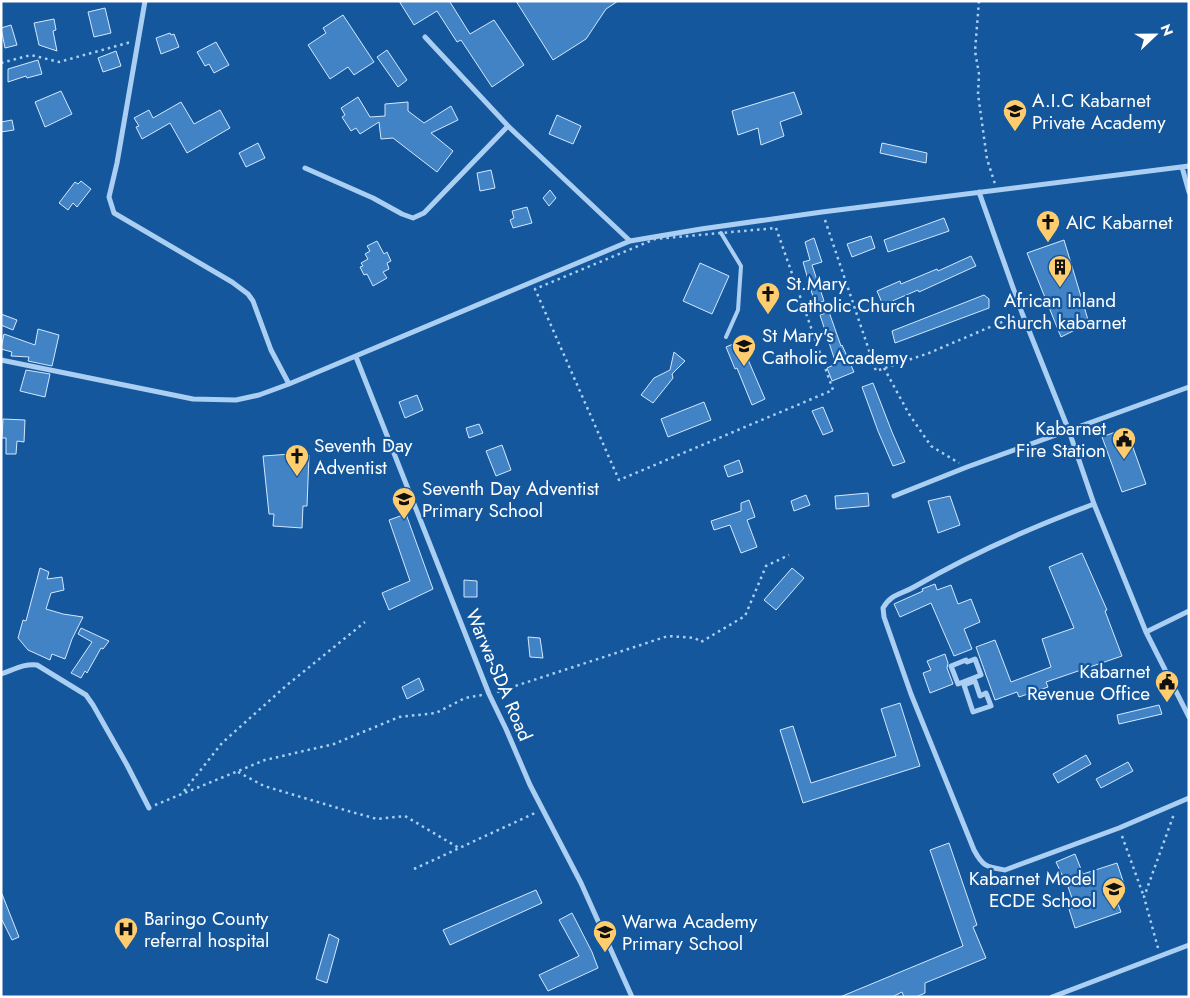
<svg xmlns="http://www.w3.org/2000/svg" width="1190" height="998" viewBox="0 0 1190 998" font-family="Jost,sans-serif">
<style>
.building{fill:#4283c5;stroke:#d3e8fd}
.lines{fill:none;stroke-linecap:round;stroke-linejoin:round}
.path{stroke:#abcff3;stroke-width:2.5;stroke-dasharray:2.5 4;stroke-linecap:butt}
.service{stroke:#abcff3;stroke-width:4}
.minor{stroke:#abcff3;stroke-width:5}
.labels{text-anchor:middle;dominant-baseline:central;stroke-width:4.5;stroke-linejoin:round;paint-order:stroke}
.poi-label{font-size:19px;fill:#fff;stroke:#15579c;text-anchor:start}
.street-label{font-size:19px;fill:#fff;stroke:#15579c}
</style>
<rect width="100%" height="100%" fill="#15579c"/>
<!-- building -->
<path class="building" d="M399,1H452L450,2L470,34L494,20L524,65L492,87L461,40L457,42L437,11L414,25Z
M516,1H618L606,9L586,39L553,60Z
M105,8L111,33L94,37L88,12Z
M343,15L374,62L354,75L348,67L330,79L308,45L326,33L323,28Z
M54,19L56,30L53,31L57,51L39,45L34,23Z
M11,25L17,45L5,48L1,28Z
M170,33L171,35L174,34L179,47L161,54L156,38Z
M216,42L229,65L214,73L209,64L205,66L197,52Z
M387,50L407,80L398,87L377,57Z
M116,51L121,66L103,72L98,58Z
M38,60L42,74L27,78L26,76L8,82V69Z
M61,91L72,114L45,127L35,102Z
M794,92L802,114L780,122L784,136L761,145L758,128L738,135L732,111Z
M358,97L370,117L385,116V104L408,102V111L424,123L451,106L458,120L431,133L453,151L437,172L393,138L381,139L379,122L360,134L356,128L351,131L342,117L345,115L341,108Z
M181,102L194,124L220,110L230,128L187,153L170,123L142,139L136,127L139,126L134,118L149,110L153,118Z
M557,115L581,126L573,144L549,134Z
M12,120L14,130L1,132V122Z
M258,143L265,158L246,167L239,153Z
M882,143L927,153L926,163L880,153Z
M491,170L495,188L480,191L477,173Z
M81,181L91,189L77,207L73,203L68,210L59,203L75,182L78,184Z
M550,190L556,198L549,206L543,198Z
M527,207L532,223L513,228L510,220L514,218L512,211Z
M944,218L949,231L888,252L884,240Z
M871,236L875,248L852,257L847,244Z
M814,238L822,262L812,265L824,301L815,304L803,262L810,260L805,242Z
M1064,240L1089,323L1061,337L1027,253Z
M377,241L384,254L387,252L391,261L387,263L389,269L383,272L387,278L373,286L367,274L364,275L360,267L363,266L361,263L368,259L365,254L370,251L367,246Z
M971,256L976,266L919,292L918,290L883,305L877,291L900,281L901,284L937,269L938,271Z
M700,263L729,276L712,314L683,301Z
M984,295L989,299V308L895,343L892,331Z
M829,312L841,346L842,345L854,372L832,381L827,368L836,364L820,315Z
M1,314L17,320L13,330L1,325Z
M38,329L59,335L52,366L28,361L29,357L11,356L12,352L1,349L4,334L35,345Z
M740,341L765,399L752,405L737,368L735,369L726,347Z
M674,352L685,361L672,374L673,378L653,403L641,395L654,378L670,370Z
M26,370L50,374L45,397L20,391Z
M873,383L892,432L905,462L893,466L878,431L862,387Z
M417,395L423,410L405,418L399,402Z
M704,402L711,420L668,437L661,419Z
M823,407L833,431L823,435L812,411Z
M3,419L25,420L24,442L17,441L16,454H6V438H2Z
M479,424L483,433L469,438L466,428Z
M1126,428L1146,484L1122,492L1102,437Z
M502,445L511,470L496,476L486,451Z
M291,454L309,455L307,506H303L302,528L273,526L274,514H269L263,456Z
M739,460L743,472L728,477L724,466Z
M868,493L869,506L836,509L835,496Z
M806,495L810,505L794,511L791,501Z
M950,496L960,525L938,533L928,501Z
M749,500L755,517L747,520L757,547L741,553L730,525L714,530L711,521L741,511V503Z
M406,514L433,589L389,610L382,593L410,581L389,520Z
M1082,553L1107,610L1105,611L1122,656L1046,682L1048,687L1019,697L1017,692L995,700L976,647L995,640L1011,682L1051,667L1042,639L1074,628L1049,567Z
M40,568L49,572L47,579L62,577L64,590L51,593L46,609L63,614L83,617L72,639L65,659L52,654L50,660L28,650L18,638L23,620L26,621Z
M792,568L804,578L776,610L764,600Z
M464,580L477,581V597H464Z
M935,584L937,590L951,585L958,604L971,599L980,622L964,629L972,649L954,656L931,603L900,617L894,604L923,591L922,589Z
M81,628L109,641L103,649L101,648L87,673L85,671L81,678L71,673L92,642L78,634Z
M528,637L540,638L543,658L530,657Z
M945,654L948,663L947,668L953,684L930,693L923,673L931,670L927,661Z
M419,678L424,690L407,699L402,687Z
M900,703L920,766L803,803L780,730L793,726L811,783L896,756L881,709Z
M1159,705L1162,714L1119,724L1117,715Z
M1086,755L1091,764L1058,783L1053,774Z
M1128,762L1133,771L1101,788L1096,779Z
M949,843L977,925L973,927L986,958L925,983V993L916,997H904L902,992L892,997H840L963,946L930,850Z
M1075,854L1083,874L1117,863L1124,884L1112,888L1121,912L1075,928L1069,909L1075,907L1064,875H1062L1056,862Z
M536,890L542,903L450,945L443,930Z
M2,894L19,937L12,940L1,918Z
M572,913L592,952L598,968L548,991L539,975L579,956L559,920Z
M329,934L339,939L327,983L316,979Z"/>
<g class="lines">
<!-- path -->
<path class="path" d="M979,1L975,51L979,74L978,94L987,159L995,184
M1,63L31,55L59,62L131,42
M825,220L876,371L929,353L1016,316
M776,228L833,390L619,480L535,289L655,239Z
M884,368L909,414L931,446L959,463
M497,692L668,636L695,638L701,642L745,616L766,566L789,555
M238,772L264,786L348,811L377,819L405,816L459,848
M184,791L222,743L287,685L365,622
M155,805L265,760L334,744L399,717L436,713L465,698L482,695
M1122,836L1144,897
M414,869L535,813
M1158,948L1144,897L1174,814"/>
<!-- service -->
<path class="service" d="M721,233L741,266L738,310L726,337"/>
<!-- minor -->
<path class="minor" d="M145,1L117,163L109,197L114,213L232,282L248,294L253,301L271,350L289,384
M425,37L508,126L630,241
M1182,167L1189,192
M305,168L373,198L402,214L413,218L424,213L508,126
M979,192L1022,313L1069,431L1094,504L1146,632L1189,717
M356,357L489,694L506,729L530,785L581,883L632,997
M1,360L193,399L236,400L259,395L289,384L630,241L701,229L822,212L1189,166
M894,496L967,467L1189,387
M1094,504C1032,527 971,554 914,587C900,595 891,594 883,608L884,617L911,694L974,850C983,867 987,867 1005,870L1119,828L1189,798
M1146,632L1189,611
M975,659L981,675L958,684L951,666L966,660L967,662Z
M1,674C13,670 25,663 37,665L86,695L93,705L127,765L149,808
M975,681L980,696L986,693L991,706L973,712L964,685Z
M1052,997L1189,945"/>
</g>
<!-- icons -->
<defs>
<g id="school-pin" transform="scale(1.25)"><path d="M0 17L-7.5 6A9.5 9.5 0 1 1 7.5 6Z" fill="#ffcd6d" stroke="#15579c"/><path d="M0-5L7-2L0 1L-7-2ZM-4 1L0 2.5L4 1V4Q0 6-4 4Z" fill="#111"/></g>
<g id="church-pin" transform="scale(1.25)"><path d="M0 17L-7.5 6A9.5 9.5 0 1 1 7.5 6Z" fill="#ffcd6d" stroke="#15579c"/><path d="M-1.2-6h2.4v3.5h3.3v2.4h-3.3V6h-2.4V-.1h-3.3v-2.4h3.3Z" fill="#111"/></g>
<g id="building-pin" transform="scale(1.25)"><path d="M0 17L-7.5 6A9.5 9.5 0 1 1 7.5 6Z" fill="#ffcd6d" stroke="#15579c"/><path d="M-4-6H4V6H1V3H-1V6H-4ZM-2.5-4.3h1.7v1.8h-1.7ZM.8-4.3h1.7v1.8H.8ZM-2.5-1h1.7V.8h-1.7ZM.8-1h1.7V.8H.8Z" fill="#111"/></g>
<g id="civic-pin" transform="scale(1.25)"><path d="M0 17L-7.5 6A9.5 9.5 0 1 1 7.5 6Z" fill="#ffcd6d" stroke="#15579c"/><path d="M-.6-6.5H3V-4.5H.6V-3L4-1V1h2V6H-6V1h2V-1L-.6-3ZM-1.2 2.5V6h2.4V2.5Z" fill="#111"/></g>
<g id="hospital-pin" transform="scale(1.25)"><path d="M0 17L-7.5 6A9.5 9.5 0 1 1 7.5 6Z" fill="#ffcd6d" stroke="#15579c"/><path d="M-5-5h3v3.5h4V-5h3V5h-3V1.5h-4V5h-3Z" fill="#111"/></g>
</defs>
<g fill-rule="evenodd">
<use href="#school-pin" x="1015" y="111"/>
<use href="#church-pin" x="1048" y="222"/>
<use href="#building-pin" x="1060" y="267"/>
<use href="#church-pin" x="768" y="294"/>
<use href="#school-pin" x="744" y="346"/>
<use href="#civic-pin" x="1124" y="439"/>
<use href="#church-pin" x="297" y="456"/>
<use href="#school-pin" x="404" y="499"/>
<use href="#civic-pin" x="1167" y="682"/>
<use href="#school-pin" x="1114" y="889"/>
<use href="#hospital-pin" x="126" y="929"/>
<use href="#school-pin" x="605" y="932"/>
</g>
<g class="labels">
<!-- poi labels -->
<g class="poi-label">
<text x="1032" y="100">A.I.C Kabarnet<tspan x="1032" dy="22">Private Academy</tspan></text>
<text x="1066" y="222">AIC Kabarnet</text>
<text x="786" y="283">St.Mary<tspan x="786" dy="22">Catholic Church</tspan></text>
<text x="1060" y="300" text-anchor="middle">African Inland<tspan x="1060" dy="22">Church kabarnet</tspan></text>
<text x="762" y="335">St Mary's<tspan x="762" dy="22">Catholic Academy</tspan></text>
<text x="1106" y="428" text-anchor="end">Kabarnet<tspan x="1106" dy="22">Fire Station</tspan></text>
<text x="314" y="445">Seventh Day<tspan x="314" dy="22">Adventist</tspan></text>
<text x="422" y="488">Seventh Day Adventist<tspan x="422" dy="22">Primary School</tspan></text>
<text x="1150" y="671" text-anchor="end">Kabarnet<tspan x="1150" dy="22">Revenue Office</tspan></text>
<text x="1096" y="878" text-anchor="end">Kabarnet Model<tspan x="1096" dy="22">ECDE School</tspan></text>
<text x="144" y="918">Baringo County<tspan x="144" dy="22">referral hospital</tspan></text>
<text x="622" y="921">Warwa Academy<tspan x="622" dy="22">Primary School</tspan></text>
</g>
<!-- street labels -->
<g class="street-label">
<text transform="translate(499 675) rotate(67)">Warwa-SDA Road</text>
</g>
</g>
<!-- border -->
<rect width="1190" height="998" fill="none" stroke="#ffffff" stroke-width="5"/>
<!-- north arrow -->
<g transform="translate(1155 35) rotate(68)" stroke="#15579c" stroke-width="4" paint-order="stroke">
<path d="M0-4L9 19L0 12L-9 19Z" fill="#ffffff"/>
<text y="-8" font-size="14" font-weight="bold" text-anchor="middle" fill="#ffffff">N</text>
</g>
</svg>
